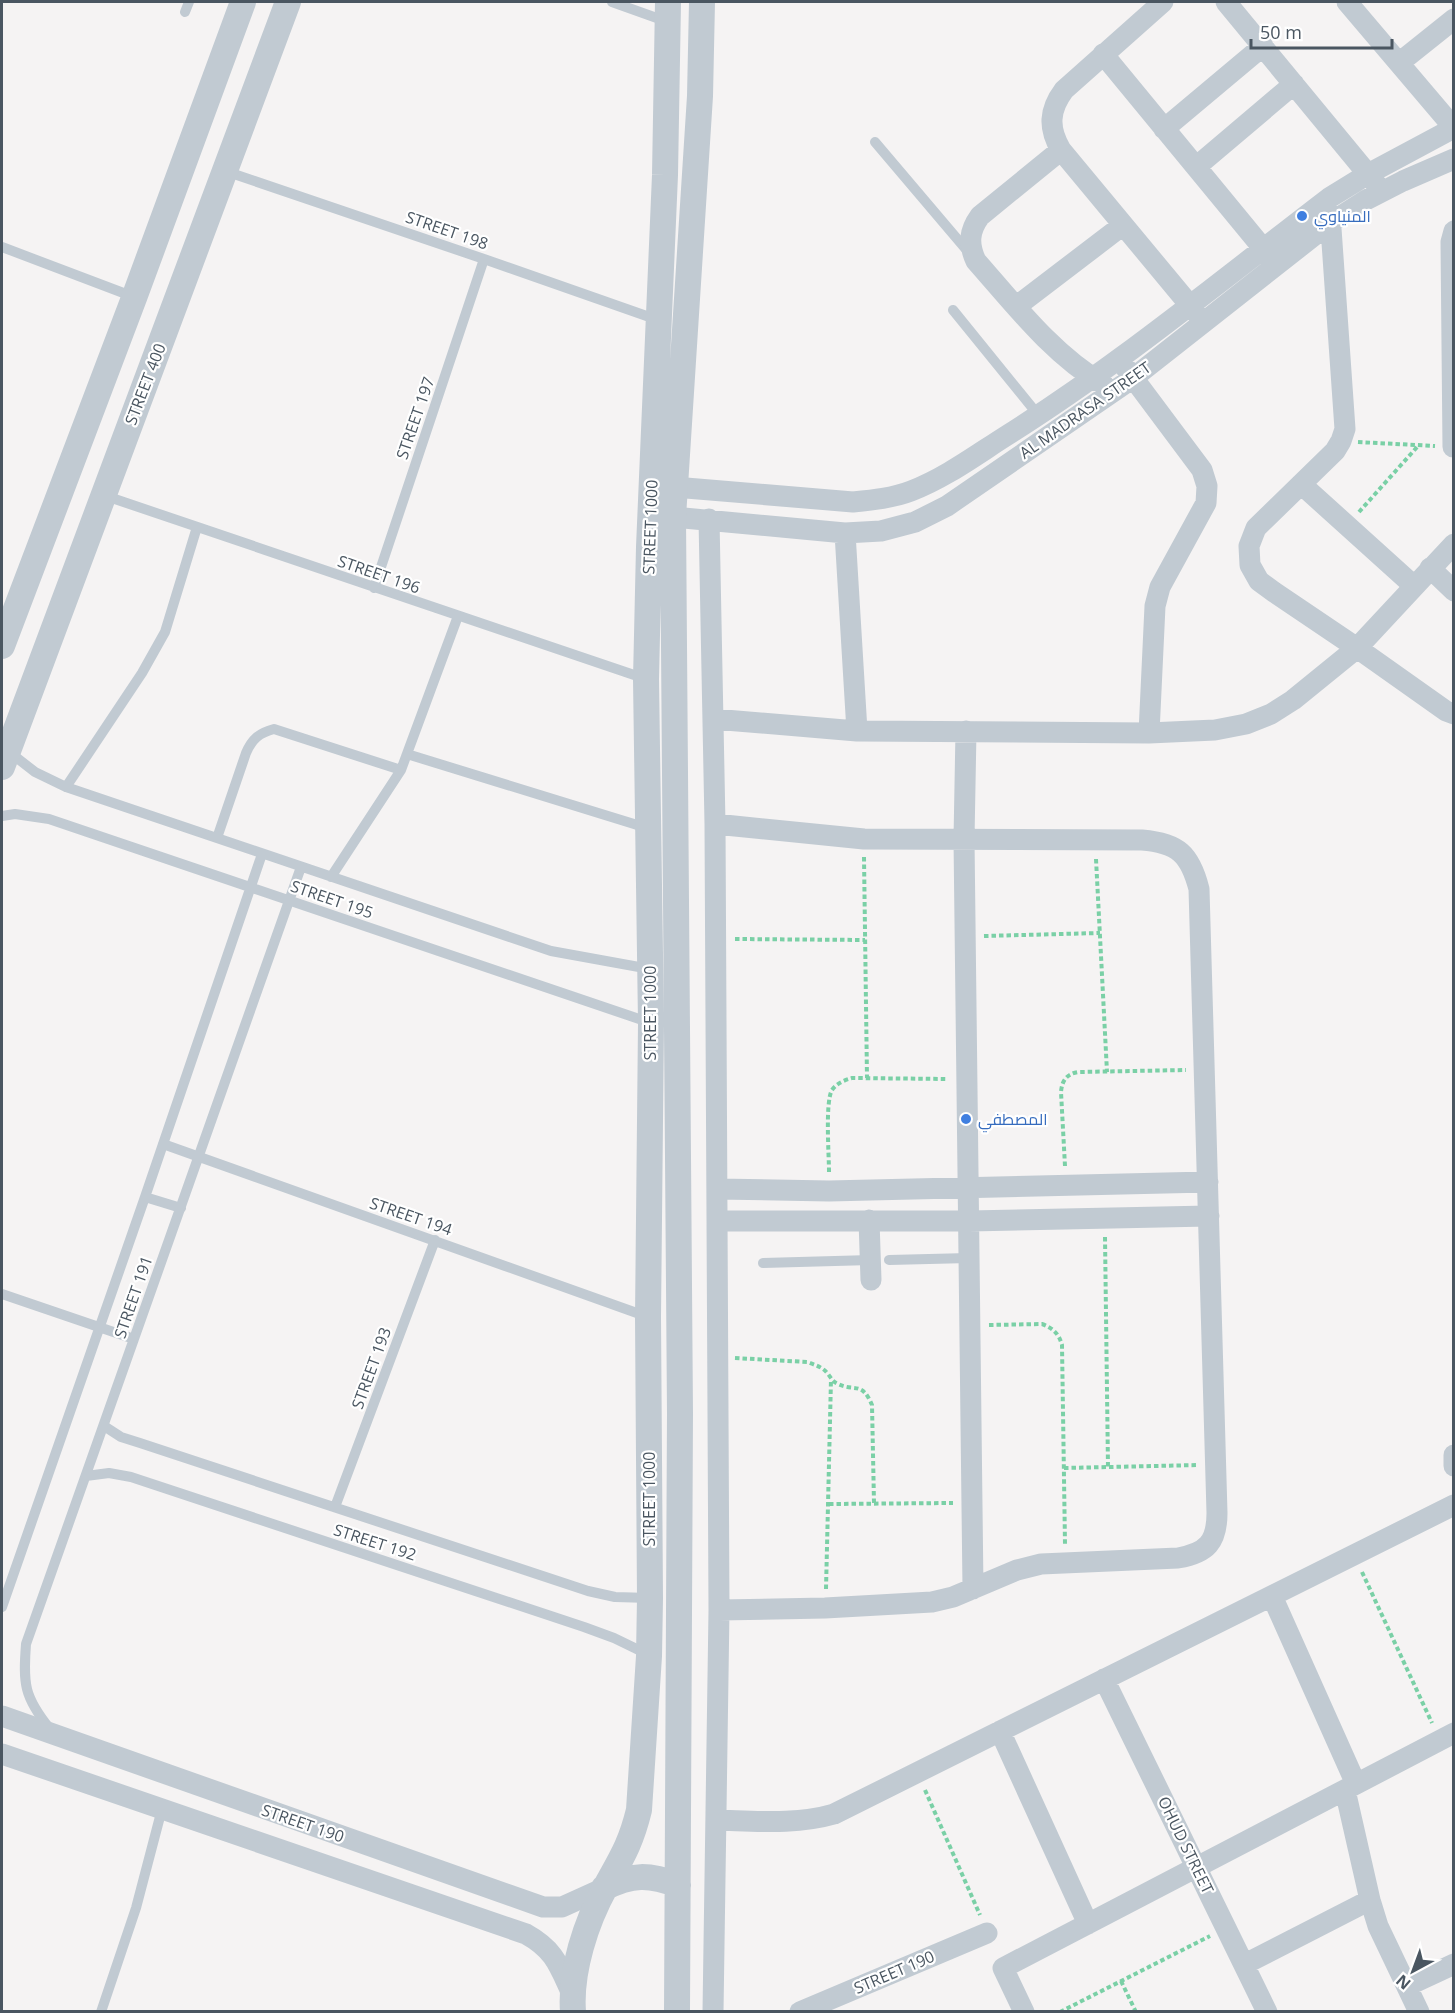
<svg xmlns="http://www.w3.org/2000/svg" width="1455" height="2013" viewBox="0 0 1455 2013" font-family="'Open Sans',Cairo,sans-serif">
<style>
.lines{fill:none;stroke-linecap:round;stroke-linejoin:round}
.path{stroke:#7ad0a6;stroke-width:4;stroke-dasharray:4.5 3;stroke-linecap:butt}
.service{stroke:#c1cad2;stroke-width:10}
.minor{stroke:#c1cad2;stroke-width:21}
.tertiary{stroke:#c1cad2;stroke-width:26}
.shop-dot{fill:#3f7fe0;stroke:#fff;stroke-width:2}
.labels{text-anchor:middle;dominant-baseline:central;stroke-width:4.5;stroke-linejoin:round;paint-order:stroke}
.shop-label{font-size:16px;fill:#366cbe;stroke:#fff;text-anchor:start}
.street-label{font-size:16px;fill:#4a5661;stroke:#fff}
</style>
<rect width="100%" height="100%" fill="#f5f3f3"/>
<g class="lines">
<!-- path -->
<path class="path" d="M1358,442L1435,446
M1359,512L1418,446
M864,857L867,1078
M1096,859L1107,1072
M984,936L1100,933
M735,939L865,940
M1065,1166L1061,1092C1062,1080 1067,1074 1078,1072L1186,1070
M829,1172C829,1155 825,1102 832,1090C837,1083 845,1080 852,1078L948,1079
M1105,1237L1108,1467
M989,1325L1042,1324C1053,1328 1059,1334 1062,1345L1065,1544
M735,1358L807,1362C815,1365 823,1367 828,1374C831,1378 833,1382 838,1384C855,1392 862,1381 872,1405L874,1503
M1064,1468L1198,1465
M829,1504L953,1503
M1362,1572L1432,1723
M826,1589L831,1379
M925,1790L980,1915
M1121,1981L1136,2012
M1060,2012L1210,1936"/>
<!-- service -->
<path class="service" d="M612,2L668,22
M185,12L189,2
M875,142L970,254
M225,171L484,259L658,320
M2,247L134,297
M953,310L1039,416
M103,495L646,679
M374,588L484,259
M8,751L35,772L66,787L551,951L650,969
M407,754L647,828
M66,787L142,673L165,632L197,527
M2,816L15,814L49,819L651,1023
M217,838L246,753C252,739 259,733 274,729L401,770
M331,877L401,770L458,616
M163,1144L648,1317
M145,1197L181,1208
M889,1260L969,1258
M763,1263L871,1260
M2,1294L134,1339
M104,1426L121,1437L140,1443L588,1591L615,1597L650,1598
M86,1476L109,1473L131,1477L584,1627L614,1638L649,1655
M335,1507L435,1240
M2,1607L145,1197L262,854
M50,1729C24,1697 23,1684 26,1644L301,867
M101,2012L136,1908L162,1809"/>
<!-- minor -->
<path class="minor" d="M1163,2L1064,90C1049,110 1048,128 1061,150L1198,315
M1226,2L1376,184
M1347,2L1454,128
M1103,54L1271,258
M1399,63L1454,19
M1164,129L1263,46
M1061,150L980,216C969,231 968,244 976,261C1014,304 1053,355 1103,384
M1196,167L1294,84
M1330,214L1345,429L1341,441L1335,451L1256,528L1249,546L1250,565L1259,581L1274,592L1357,648L1446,711L1454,714
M1017,306L1123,225
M1125,367L1202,470L1207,486L1206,503L1160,587L1155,606L1149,733
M1453,447L1451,242L1454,231
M1301,484L1414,586
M674,487L853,502C873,500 893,498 911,491C945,478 976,455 1006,436C1119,365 1223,279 1329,198L1368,174L1454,128
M673,517L845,533L881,531L915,522L947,506L1133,378L1330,223L1366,200L1403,181L1454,159
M709,519L715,824L719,1610L713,2012
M845,533L857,731
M1430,568L1454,591
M713,719L857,731L1149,733L1215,730L1246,724L1271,714L1293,700L1357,648L1454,544
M966,731L964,839L973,1589
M715,824L864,839L1142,840C1178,843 1190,854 1199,889L1217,1513C1217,1542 1207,1553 1178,1558L1041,1564L1017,1570L953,1597L932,1602L825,1608L719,1610
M717,1189L829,1191L1208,1182
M869,1220L871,1280
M717,1221H969L1209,1216
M1454,1455V1466
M1272,1596L1356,1784
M1104,1679L1267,2012
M2,1716L543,1907H562L604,1888
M1000,1731L1088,1924
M2,1754L526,1934C555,1950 559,1966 572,1994
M1345,1790L1370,1900L1378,1926L1419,2012
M716,1820C756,1821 796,1825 834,1814L1454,1505
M1245,1964L1370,1900
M1407,1986L1454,1964
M800,2012L987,1933
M1024,2012L1003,1968L1454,1733"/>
<!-- tertiary -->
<path class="tertiary" d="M2,646L134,298L243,2
M2,767L288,2
M604,1888C632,1874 649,1874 678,1885
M573,2012C570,1971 586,1922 606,1886C622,1857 631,1843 639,1810L649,1656L650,1598L648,1317L651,1023L646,679L649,547L665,175L668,2
M677,2012L680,1413L673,517L700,96L702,2"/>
</g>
<!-- markers -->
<g class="shop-dot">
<circle cx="1302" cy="216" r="6"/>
<circle cx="966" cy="1119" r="6"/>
</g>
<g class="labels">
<!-- shop labels -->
<g class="shop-label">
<text x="1314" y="216">المنياوي</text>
<text x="978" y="1119">المصطفي</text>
</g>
<!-- street labels -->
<g class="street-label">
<text transform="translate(447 230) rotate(19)">STREET 198</text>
<text transform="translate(145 384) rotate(-69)">STREET 400</text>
<text transform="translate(1085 410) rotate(-35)">AL MADRASA STREET</text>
<text transform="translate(415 418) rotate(-71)">STREET 197</text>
<text transform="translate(650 527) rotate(-88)">STREET 1000</text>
<text transform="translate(379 574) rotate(19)">STREET 196</text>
<text transform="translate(332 899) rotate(19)">STREET 195</text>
<text transform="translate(650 1013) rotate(-90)">STREET 1000</text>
<text transform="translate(411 1216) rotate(19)">STREET 194</text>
<text transform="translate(133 1297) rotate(-71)">STREET 191</text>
<text transform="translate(371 1368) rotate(-70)">STREET 193</text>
<text transform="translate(649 1499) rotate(-90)">STREET 1000</text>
<text transform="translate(375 1542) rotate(18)">STREET 192</text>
<text transform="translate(303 1823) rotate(19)">STREET 190</text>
<text transform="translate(1186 1845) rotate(64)">OHUD STREET</text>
<text transform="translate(894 1972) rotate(-23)">STREET 190</text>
</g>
</g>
<!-- border -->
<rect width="1455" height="2013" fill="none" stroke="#4a5661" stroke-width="6"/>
<!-- north arrow -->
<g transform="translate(1413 1971) rotate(221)" stroke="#ffffff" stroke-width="4.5" paint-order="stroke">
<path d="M0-4.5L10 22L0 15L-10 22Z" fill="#4a5661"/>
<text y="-9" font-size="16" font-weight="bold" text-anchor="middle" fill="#4a5661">N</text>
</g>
<!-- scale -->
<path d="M1251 39v9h141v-9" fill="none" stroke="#4a5661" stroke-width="3"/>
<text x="1260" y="39" font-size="18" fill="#4a5661" stroke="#ffffff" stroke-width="4.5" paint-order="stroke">50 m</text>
</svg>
